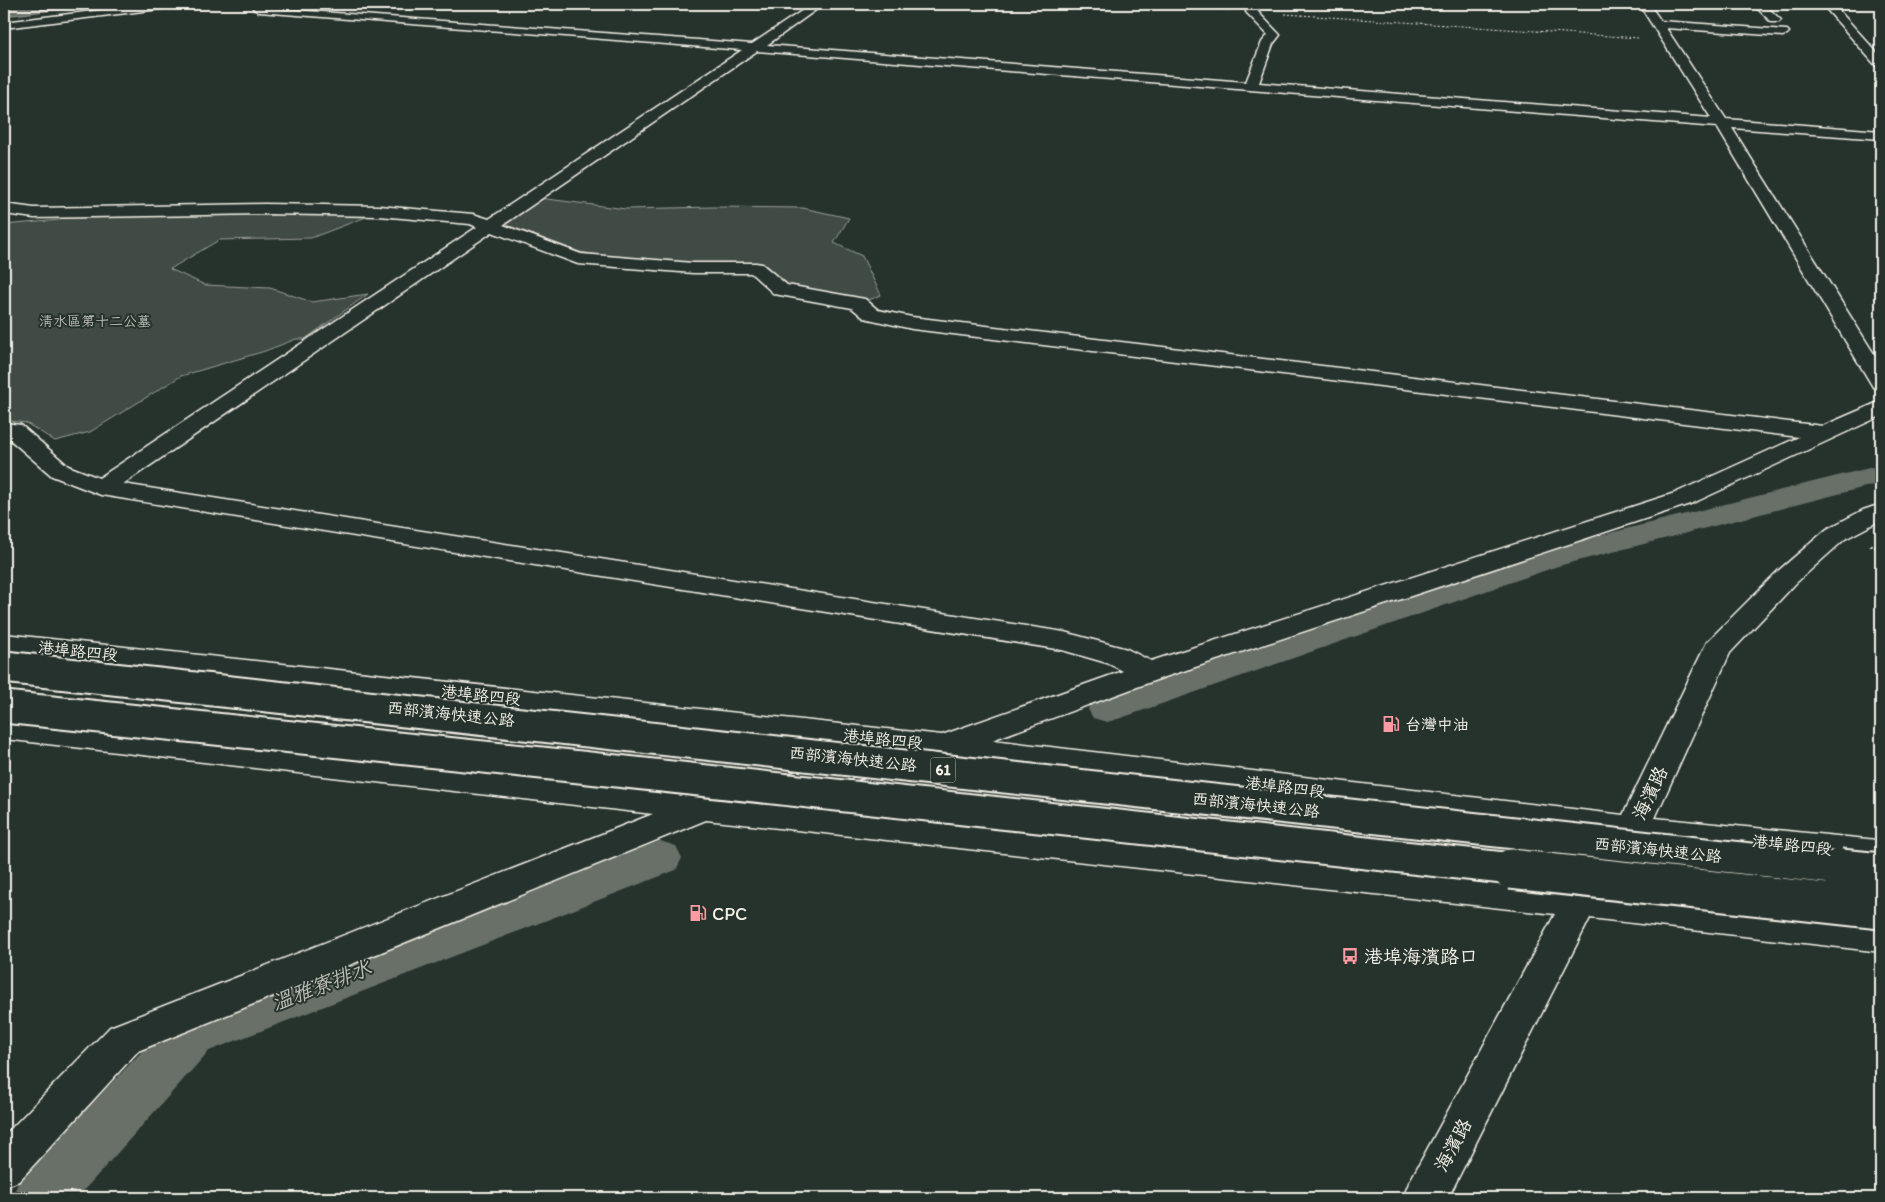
<svg xmlns="http://www.w3.org/2000/svg" width="1885" height="1202" viewBox="0 0 1885 1202" font-family="Itim,'LXGW WenKai TC',sans-serif">
<style>
.green{fill:#414b45;stroke:#9a9e96}
.water{fill:#676f68;stroke:#9fa39b}
.lines{fill:none;stroke-linecap:round;stroke-linejoin:round}
.canal{fill:#676f68;fill-rule:evenodd}
.minor-casing{stroke:#f4f1e8;stroke-width:3}
.path-far1{stroke:#f4f1e8;stroke-width:1;stroke-dasharray:2 2;stroke-linecap:butt}
.path{stroke:#f4f1e8;stroke-width:2.5;stroke-dasharray:2.5 2.5;stroke-linecap:butt}
.minor{fill:#26332d;fill-rule:evenodd}
.highway-bridge-far1-casing{stroke:#f4f1e8;stroke-width:35;stroke-linecap:butt}
.highway-bridge-casing{stroke:#f4f1e8;stroke-width:43;stroke-linecap:butt}
.highway-bridge-far1{stroke:#26332d;stroke-width:31}
.highway-bridge{stroke:#26332d;stroke-width:39}
.labels{text-anchor:middle;dominant-baseline:central;stroke-width:4;stroke-linejoin:round;paint-order:stroke}
.far-park-label{font-size:14px;fill:#bebfb7;stroke:#26332d}
.shield{fill:#26332d;stroke:#b6b8b0;stroke-width:1}
.shield-label{font-size:15px;font-weight:bold;fill:#f4f1e8}
.street-label{font-size:16px;fill:#f4f1e8;stroke:#26332d}
.poi-label{font-size:16px;fill:#f4f1e8;stroke:#26332d;text-anchor:start}
.near-street-label{font-size:19px;fill:#f4f1e8;stroke:#26332d}
.near-poi-label{font-size:19px;fill:#f4f1e8;stroke:#26332d;text-anchor:start}
.near-water-label{font-size:21px;font-style:italic;fill:#bcbdb5;stroke:#26332d}
</style>
<rect width="100%" height="100%" fill="#26332d"/>
<filter id="ink" filterUnits="userSpaceOnUse"><feTurbulence type="fractalNoise" baseFrequency=".02" numOctaves="2"/><feDisplacementMap in="SourceGraphic" scale="10" xChannelSelector="R" yChannelSelector="G"/><feConvolveMatrix kernelMatrix="1 2 1 2 8 2 1 2 1" color-interpolation-filters="sRGB"/></filter>
<g filter="url(#ink)">
<!-- green -->
<path class="green" d="M539,198L626,209L714,207L803,208L849,218L834,243L862,256L881,295L869,300L785,284L763,263L695,264L611,257L580,252L501,223Z
M261,211L374,214L311,238L219,240L170,269L205,285L270,288L312,302L368,294L305,339H296L265,351L181,376L90,432L55,441L26,423L4,420V225L59,220L65,216Z"/>
<!-- water -->
<path class="water" d="M23,4H105L4,16V6Z"/>
<g class="lines">
<!-- canal -->
<path class="canal" d="M1881,465V483L1558,566L1121,718L1107,722L1093,718L1088,709L1093,700L1534,552Z
M660,841L676,846L682,858L676,870L209,1051L77,1198H12L20,1178L173,1019Z"/>
<!-- minor casing -->
<g class="minor-casing">
<path id="minor" d="M151,4H181L176,7L4,28V22Z
M812,4H824L767,45L1246,82L1262,42L1268,35L1246,12L1250,4H1260L1258,12L1280,35L1273,44L1259,83L1711,118L1639,4H1649L1661,21L1787,30L1789,32L1787,34L1783,36L1666,28L1726,119L1881,131V139L1732,128L1881,365V388L1873,387L1717,127L757,51L503,225L581,254L693,263H756L762,264L787,285L865,299L878,310L912,317L1823,426L1881,401V416L1693,503L1159,679L992,740L1623,815L1707,642L1778,571L1827,529L1863,510L1881,504V520L1845,539L1796,583L1730,653L1655,818L1877,840L1881,841V865L1877,866L1642,843L1608,891L1881,922V952L1590,918L1448,1198H1403L1409,1183L1555,914L706,820L138,1051L19,1181L4,1187V1136L110,1027L653,814L4,739V717L704,795L882,750L4,652V634L942,735L1123,671L1107,663L1062,650L101,495L52,476L7,437H4V423L21,425L68,466L99,478L477,227L470,224L379,216L265,214L34,218L4,214V204L34,208L265,204L379,206L473,214L489,219L742,50L259,12L253,9L255,7L752,44ZM492,232L578,264L693,273H751L774,294L852,308L864,318L912,329L1799,437L1675,493L1151,661L1127,649L1064,632L123,484ZM944,757L1607,839L1571,887L772,802Z
M1694,4H1722V5C1716,10 1699,9 1694,4Z
M1753,4H1764L1781,20L1779,22H1771Z
M1822,4H1833L1881,57V68L1877,67Z"/>
</g>
<!-- path-far1 -->
<path class="path-far1" d="M1130,4L1229,10
M1285,14L1638,38"/>
<!-- path -->
<path class="path" d="M1870,545L1881,549"/>
<!-- minor -->
<use href="#minor" class="minor"/>
<!-- highway-bridge-far1 casing -->
<g class="highway-bridge-far1-casing">
<path id="highway-bridge-far1" d="M4,667L1851,870
M4,707L580,767L1522,870"/>
</g>
<!-- highway-bridge casing -->
<g class="highway-bridge-casing">
<path id="highway-bridge" d="M1511,869L1881,909
M1840,869L1881,873"/>
</g>
<!-- highway-bridge-far1 -->
<use href="#highway-bridge-far1" class="highway-bridge-far1"/>
<!-- highway-bridge -->
<use href="#highway-bridge" class="highway-bridge"/>
</g>
</g>
<!-- icons -->
<defs>
<g id="fuel-bare" transform="scale(1.35)"><path d="M-5.5-6h7V0h2V4h1.3V-2.5L3-4.5l.8-.8L6-3V5H2.5V1h-1V6h-7ZM-4.2-4.7v3.2H.2V-4.7Z" fill="#ff9aa2" stroke="#26332d" stroke-width="2.5" paint-order="stroke"/></g>
<g id="bus-bare" transform="scale(1.35)"><path d="M-5-6H5V4H4V6H2V4H-2V6H-4V4H-5ZM-3.5-4V0h7V-4ZM-3.5 1.2v1.5H-2V1.2ZM2 1.2v1.5H3.5V1.2Z" fill="#ff9aa2" stroke="#26332d" stroke-width="2.5" paint-order="stroke"/></g>
</defs>
<g fill-rule="evenodd">
<use href="#fuel-bare" x="1391" y="724"/>
<use href="#fuel-bare" x="698" y="913"/>
<use href="#bus-bare" x="1350" y="956"/>
</g>
<g class="labels">
<!-- far-park labels -->
<g class="far-park-label">
<text x="95" y="321">清水區第十二公墓</text>
</g>
<!-- shield labels -->
<rect class="shield" x="930.5" y="757.5" width="25" height="25" rx="4"/>
<g class="shield-label">
<text x="943" y="770">61</text>
</g>
<!-- street labels -->
<g class="street-label">
<text transform="translate(78 651) rotate(6)">港埠路四段</text>
<text transform="translate(481 695) rotate(6)">港埠路四段</text>
<text transform="translate(451 714) rotate(6)">西部濱海快速公路</text>
<text transform="translate(883 739) rotate(6)">港埠路四段</text>
<text transform="translate(853 759) rotate(6)">西部濱海快速公路</text>
<text transform="translate(1285 787) rotate(7)">港埠路四段</text>
<text transform="translate(1256 805) rotate(6)">西部濱海快速公路</text>
<text transform="translate(1792 845) rotate(6)">港埠路四段</text>
<text transform="translate(1658 850) rotate(6)">西部濱海快速公路</text>
</g>
<!-- poi labels -->
<g class="poi-label">
<text x="1405" y="724">台灣中油</text>
</g>
<!-- near-street labels -->
<g class="near-street-label">
<text transform="translate(1650 793) rotate(-65)">海濱路</text>
<text transform="translate(1453 1145) rotate(-62)">海濱路</text>
</g>
<!-- near-poi labels -->
<g class="near-poi-label">
<text x="712" y="913">CPC</text>
<text x="1364" y="956">港埠海濱路口</text>
</g>
<!-- near-water labels -->
<g class="near-water-label">
<text transform="translate(321 985) rotate(-21)">溫雅寮排水</text>
</g>
</g>
<!-- margin -->
<rect width="1885" height="1202" fill="none" stroke="#26332d" stroke-width="20"/>
<rect x="10" y="10" width="1865" height="1182" fill="none" stroke="#f4f1e8" stroke-width="2" filter="url(#ink)"/>
</svg>
